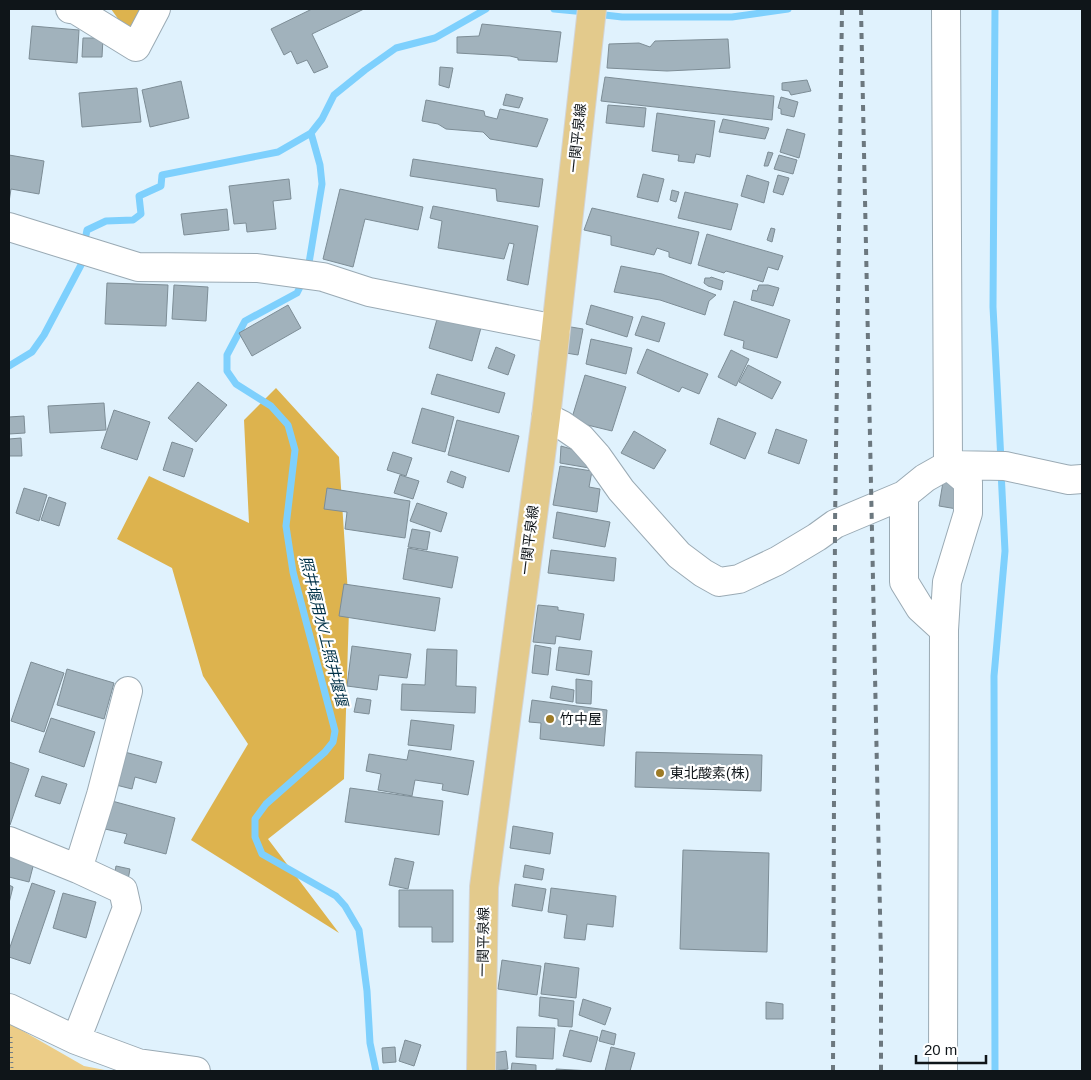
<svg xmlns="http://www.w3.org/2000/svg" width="1091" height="1080" viewBox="0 0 1091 1080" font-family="Helvetica,'Noto Sans JP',sans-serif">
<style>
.green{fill:#eccd88}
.forest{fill:#ddb34e}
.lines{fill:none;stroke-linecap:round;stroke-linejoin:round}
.stream{stroke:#7ed0fd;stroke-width:7}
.building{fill:#a1b2bc;stroke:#7d8d96}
.minor-casing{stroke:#9aaab4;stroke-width:30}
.major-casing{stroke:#d4d5d6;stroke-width:30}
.path{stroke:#717d84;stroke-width:3;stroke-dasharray:1 4;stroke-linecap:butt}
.minor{stroke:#fff;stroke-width:28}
.major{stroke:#e3ca8c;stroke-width:28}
.rail{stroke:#6c787f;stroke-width:4;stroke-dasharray:6 6;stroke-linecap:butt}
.poi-dot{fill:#9d7b26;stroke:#fff;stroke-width:2}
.labels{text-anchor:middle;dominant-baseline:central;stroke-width:4.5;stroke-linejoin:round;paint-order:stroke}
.street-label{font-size:14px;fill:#0f1519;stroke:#fff}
.poi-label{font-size:14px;fill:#0f1519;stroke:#fff;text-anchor:start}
.water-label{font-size:15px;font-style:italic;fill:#003147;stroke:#fff}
</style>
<rect width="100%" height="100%" fill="#e0f2fd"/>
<!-- green -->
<path class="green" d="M9,1023L84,1066L110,1071H9Z"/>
<!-- forest -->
<path class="forest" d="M111,9H148L129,34Z
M276,388L339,457L349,609L344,779L268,839L339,933L191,840L248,744L203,676L172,568L117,539L149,476L249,523L244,420Z"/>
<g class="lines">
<!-- stream -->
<path class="stream" d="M554,9L586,12
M995,9L993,307L1001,461
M596,14L622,17H732L788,9
M84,245L87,230L106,221L133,220L141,214L139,196L161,186L162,175L278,152L311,133
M308,269L322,184L320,165L311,133L322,119L334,95L365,70L396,48L435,38L486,9
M303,281L297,293L245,321L227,355V371L236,384L271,406L288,425L295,450L286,526L293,572L335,731L333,742L325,752L266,804L255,819V837L262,854L336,896L345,906L359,930L367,991L370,1043L376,1071
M9,366L32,352L44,335L81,265L82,255
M995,1071L994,676L1005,551L1001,471"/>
</g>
<!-- building -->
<path class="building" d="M312,9H364L312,34L328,67L314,73L307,60L297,64L291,51L284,55L271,29Z
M482,24L561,32L557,62L518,60V58L510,56L457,53V37L479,36Z
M32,26L79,30L77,63L29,59Z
M83,38H103L102,57H82Z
M728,39L730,68L667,71L607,68L609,44L639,43L650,47L655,41Z
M440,67L453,68L449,88L439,85Z
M605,77L774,96L772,120L601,101Z
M807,80L811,91L791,95L789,91L782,90V83Z
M181,81L189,118L150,127L142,90Z
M137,88L141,122L82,127L79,93Z
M506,94L523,98L519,108L503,105Z
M781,97L798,102L794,117L781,114V109L778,108Z
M426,100L484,111L485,116L497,119L500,109L548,119L537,147L490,139L483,132L446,129L438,124L422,121Z
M608,105L646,108L644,127L606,123Z
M657,113L715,121L710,157L696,154L694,163L678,161L679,155L652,151Z
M723,119L769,128L765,139L719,132Z
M787,129L805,134L799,158L780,152Z
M768,152L773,153L768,166H764Z
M9,155L44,161L39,194L11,189L9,202Z
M779,155L797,160L793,174L774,169Z
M413,159L543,179L539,207L497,201L496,189L410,176Z
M643,174L664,179L658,202L637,197Z
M747,175L769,182L764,203L741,196Z
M778,175L789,178L783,195L773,192Z
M289,179L291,199L273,201L276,229L247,232L246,223L234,224L229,186Z
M340,189L423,207L418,230L365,219L353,267L323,259Z
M672,190L679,192L676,202L670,200Z
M685,192L738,204L731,230L678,218Z
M433,206L538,226L528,285L507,280L514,244L509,243L504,259L438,248L442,221L430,218Z
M592,208L699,232L691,264L669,257V252L657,248L654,255L611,245V236L584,230Z
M227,209L229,230L184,235L181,214Z
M771,228L775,229L772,242L767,240Z
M707,234L783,256L778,270L768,267L763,282L726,271L724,273L698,265Z
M621,266L662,274L716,295L709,301L705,315L660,300L614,292Z
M711,277L723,281L721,290L708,286L704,283L705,278H710Z
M107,283L168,285L166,326L105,324Z
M174,285L208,287L206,321L172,319Z
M759,285H768L779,288L773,306L751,300L753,290L757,291Z
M734,301L790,320L777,358L743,348L744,341L724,335Z
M288,305L301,328L252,356L239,333Z
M591,305L633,317L627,337L586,324Z
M439,312L482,324L472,361L429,348Z
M642,316L665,323L659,342L635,335Z
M565,326L583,329L578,355L560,352Z
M591,339L632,348L626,374L586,364Z
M496,347L515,355L508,375L488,368Z
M647,349L708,374L699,394L682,387L679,392L637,373Z
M731,350L749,359L736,386L718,377Z
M748,365L781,382L772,399L739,382Z
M437,374L505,393L499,413L431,394Z
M585,375L626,387L612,431L571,421Z
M198,382L227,405L196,442L168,418Z
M104,403L106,430L50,433L48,406Z
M422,408L454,417L445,452L412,443Z
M114,410L150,422L137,460L101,448Z
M24,416L25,433L9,434V417Z
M718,418L756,433L745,459L710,444Z
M457,420L519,436L509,472L448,455Z
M776,429L807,440L799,464L768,453Z
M634,431L666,450L654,469L621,453Z
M21,438L22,456H9V439Z
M172,442L193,449L184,477L163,470Z
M561,446L585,453L595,469L560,463Z
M393,452L412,458L406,476L387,470Z
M560,466L592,471L589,487L600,489L597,512L553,505Z
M451,471L466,477L463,488L447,482Z
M400,475L419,481L413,499L394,493Z
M943,482L961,485L957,509L939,506Z
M24,488L47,495L39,521L16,513Z
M327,488L410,501L405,538L345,529L347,512L324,509Z
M49,497L66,503L59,526L41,520Z
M417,503L447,513L441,532L410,521Z
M557,512L610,522L605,547L553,538Z
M412,529L430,532L427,550L408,547Z
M408,548L458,557L452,588L403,579Z
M551,550L616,558L614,581L548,573Z
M344,584L440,598L435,631L339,616Z
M538,605L558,607V610L584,614L580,640L556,636L555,644L533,642Z
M535,645L551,648L548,675L532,673Z
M352,646L411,654L407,678L379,675L377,690L347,686Z
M559,647L592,651L589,675L556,670Z
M427,649L457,650L456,686L476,687L475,713L401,710L402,684L425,685Z
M31,662L64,673L44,732L11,721Z
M67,669L114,683L104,719L57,705Z
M576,679L592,681L591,704L576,703Z
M552,686L574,690L573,702L550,698Z
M357,698L371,700L369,714L354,712Z
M532,700L607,710L604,746L540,739L541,723L529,722Z
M51,718L95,732L84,767L39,752Z
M411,720L454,725L451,750L408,745Z
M409,750L474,761L468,795L442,790L443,784L415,780L412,796L378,790L381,774L366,771L369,754L407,760Z
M121,751L162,762L156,783L135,777L132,789L112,784Z
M636,752L762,755L761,791L635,787Z
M9,762L29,769L10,825H9Z
M42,776L67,784L60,804L35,796Z
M350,788L443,801L439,835L345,822Z
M112,801L175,818L166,854L124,843L127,834L105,829Z
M513,826L553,833L550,854L510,848Z
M9,847L36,855L29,882L9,877Z
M683,850L769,853L767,952L680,949Z
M395,858L414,862L408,889L389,885Z
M525,865L544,869L542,880L523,877Z
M116,866L130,869L128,880L114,877Z
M32,883L55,891L30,964L9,957V950Z
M515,884L546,889L542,911L512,906Z
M9,885L13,887L9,903Z
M551,888L616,896L613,927L587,924L585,940L564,938L567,915L548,912Z
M399,890H453V942H432V927H399Z
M63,893L96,902L86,938L53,928Z
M502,960L541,966L537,995L498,989Z
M545,963L579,968L576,998L541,994Z
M540,997L574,1001L572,1027L558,1026V1019L539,1016Z
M583,999L611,1008L605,1025L579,1015Z
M766,1002L783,1004V1019H766Z
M517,1027L555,1028L553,1059L516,1057Z
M570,1030L598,1037L591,1062L563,1056Z
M602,1030L616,1034L614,1045L599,1041Z
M405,1040L421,1045L414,1066L399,1061Z
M395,1047L396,1062L383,1063L382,1048Z
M611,1047L635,1053L630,1071H605Z
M506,1051L508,1069L494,1071L492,1053Z
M512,1063L536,1065V1071H511Z
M556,1069L591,1071H556Z"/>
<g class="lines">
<!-- minor casing -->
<g class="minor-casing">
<path id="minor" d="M70,9L76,10L136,47L156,9
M9,227L138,267L257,268L323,277L369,292L556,329
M546,417L562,425L581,438L597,456L621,490L679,555L703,573L719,582L739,579L777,561L817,537L835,524L904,495L925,478L948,465L1005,466L1069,480L1082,479
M904,495V582L920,608L944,630
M9,841L78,869L123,890L127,908L76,1040
M78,869L101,795L128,691
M9,1008L76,1040L138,1063L196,1071
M943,1071L944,630L947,582L968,513V482L948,465L946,9"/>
</g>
<!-- major casing -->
<g class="major-casing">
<path id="major" d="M481,1071L484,887L546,417L592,9"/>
</g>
<!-- path -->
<path class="path" d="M11,1037L12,1071"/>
<!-- minor -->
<use href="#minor" class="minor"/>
<!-- major -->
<use href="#major" class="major"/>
<!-- rail -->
<path class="rail" d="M861,9L881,960V1071
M833,1071L835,524L842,9"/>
</g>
<!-- markers -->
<g class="poi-dot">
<circle cx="550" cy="719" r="5"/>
<circle cx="660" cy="773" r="5"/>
</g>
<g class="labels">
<!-- street labels -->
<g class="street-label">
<text transform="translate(577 138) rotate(-84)">一関平泉線</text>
<text transform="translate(529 540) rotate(-83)">一関平泉線</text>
<text transform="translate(483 942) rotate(-89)">一関平泉線</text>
</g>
<!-- poi labels -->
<g class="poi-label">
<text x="560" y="719">竹中屋</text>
<text x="670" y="773">東北酸素(株)</text>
</g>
<!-- water labels -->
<g class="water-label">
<text transform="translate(324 631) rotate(76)">照井堰用水/上照井堰堰</text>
</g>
</g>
<!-- border -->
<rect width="1091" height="1080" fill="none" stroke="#0f1519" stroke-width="20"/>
<!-- scale -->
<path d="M916 1055v8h70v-8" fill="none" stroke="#0f1519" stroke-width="2.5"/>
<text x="924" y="1055" font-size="15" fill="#0f1519" stroke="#ffffff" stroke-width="4" paint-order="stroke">20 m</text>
</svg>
